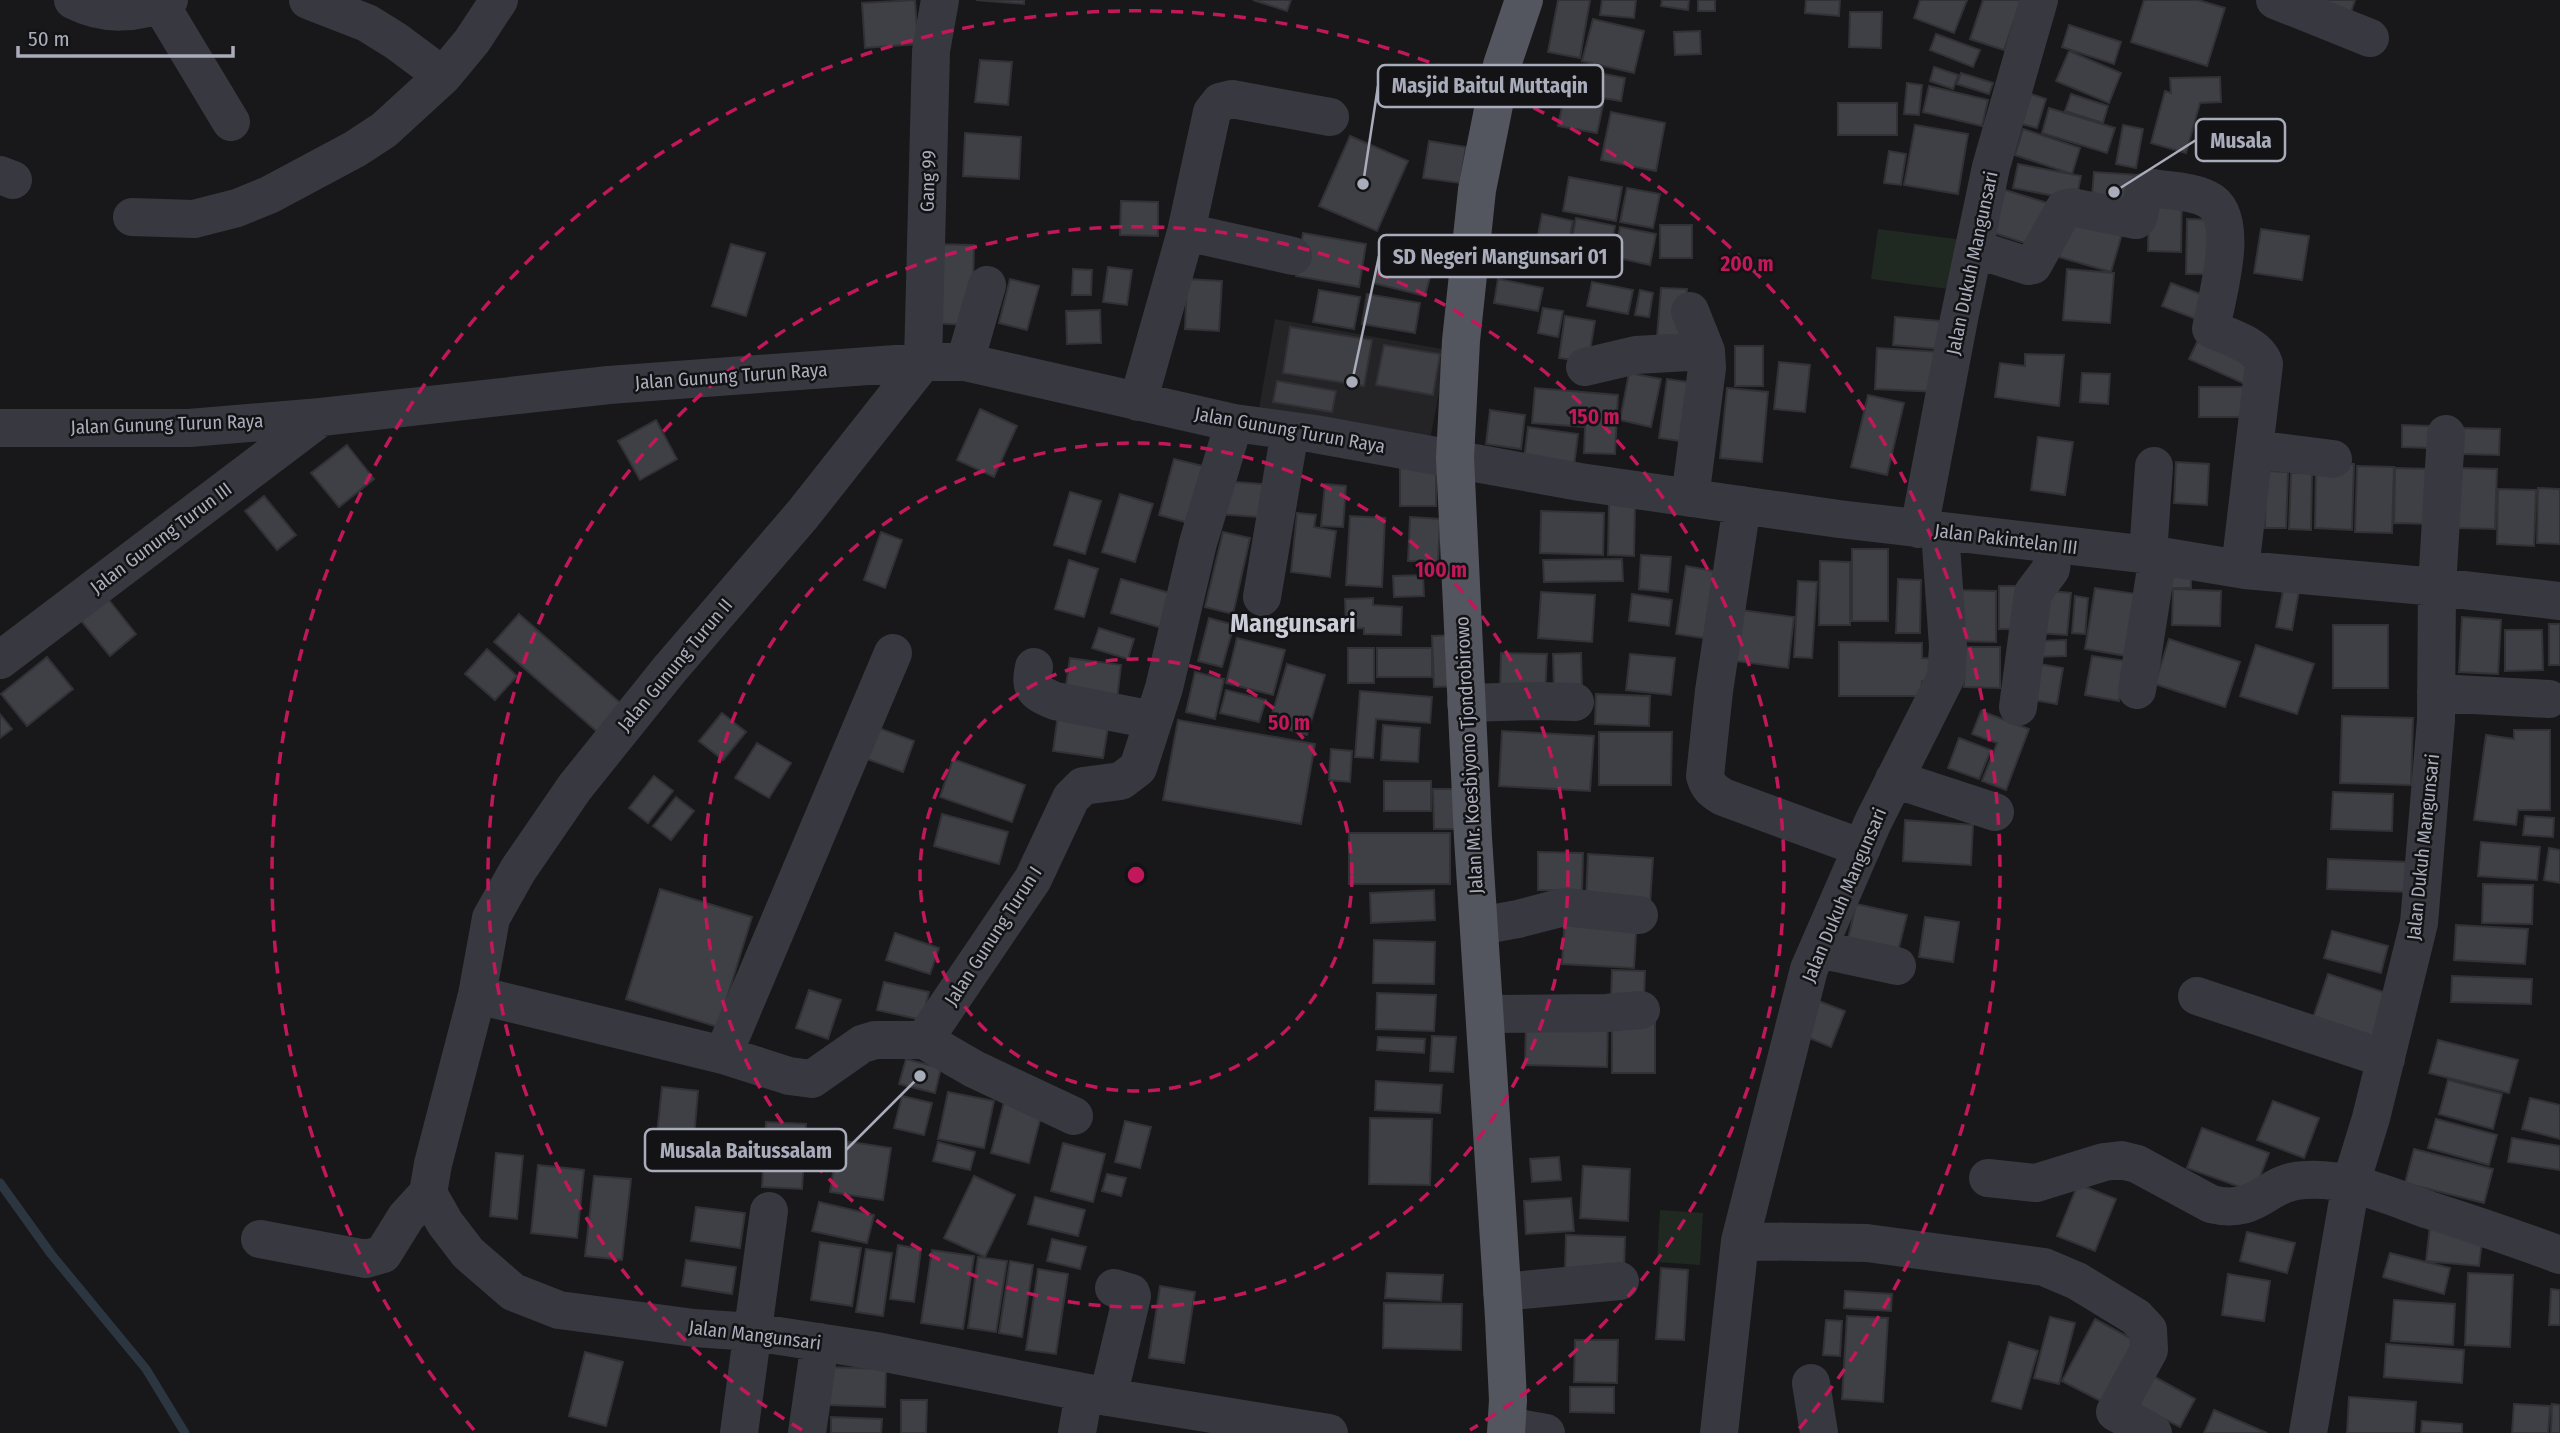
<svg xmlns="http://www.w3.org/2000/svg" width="2560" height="1433" viewBox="0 0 2560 1433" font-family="'Fira Sans Condensed',sans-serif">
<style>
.built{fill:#242427}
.green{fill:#1f2921}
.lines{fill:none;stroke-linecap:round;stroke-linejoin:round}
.stream{stroke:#2c3640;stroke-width:9}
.building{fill:#3f4045;stroke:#323236;stroke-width:2}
.minor{stroke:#383940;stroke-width:38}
.major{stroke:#54565f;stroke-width:38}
.ring{fill:none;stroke:#c2185b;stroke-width:3.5;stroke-dasharray:12 9}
.labels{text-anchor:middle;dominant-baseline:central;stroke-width:5;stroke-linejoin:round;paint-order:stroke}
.street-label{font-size:19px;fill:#a9adbb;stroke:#131315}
.district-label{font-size:26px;font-weight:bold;fill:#cacdd7;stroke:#131315}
.centre{fill:#c2185b;stroke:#131315;stroke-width:3.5}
.ring-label{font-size:21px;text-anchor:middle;font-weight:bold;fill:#c2185b;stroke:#131315;stroke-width:5;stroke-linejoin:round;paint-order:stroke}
.leader{fill:none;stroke:#a9adbb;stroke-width:2.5}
.callout-dot{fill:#a9adbb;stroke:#131315;stroke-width:2.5}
.callout{fill:#131315;stroke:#a9adbb;stroke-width:2.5}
.callout-label{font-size:21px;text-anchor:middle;font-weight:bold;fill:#a9adbb}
</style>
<rect width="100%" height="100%" fill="#18181a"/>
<!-- built -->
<path class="built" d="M1275,319L1447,350L1429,445L1258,414Z"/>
<!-- green -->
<path class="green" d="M1878,229L1963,240L1957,290L1871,279Z
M1660,1210L1703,1213L1700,1265L1657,1262Z"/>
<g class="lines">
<!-- stream -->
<path class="stream" d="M0,1183L51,1254L146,1369L185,1433"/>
</g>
<!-- building -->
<path class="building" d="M915,0L918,44L865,48L862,3Z
M976,0H1024V4Z
M1253,0H1291L1287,11Z
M1558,0H1590L1580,58L1548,52Z
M1602,0H1636L1634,18L1600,15Z
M1662,0H1689L1688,10L1661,6Z
M1698,0H1715V11H1698Z
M1806,0H1840L1839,16L1805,13Z
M1920,0H1967L1954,33L1914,18Z
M1983,0H2021L2004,50L1970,39Z
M2144,0H2198L2225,8L2207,66L2131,42Z
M2317,0H2355L2351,12Z
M1850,12H1882L1881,48L1849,47Z
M1593,19L1644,31L1634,73L1582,61Z
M2069,25L2121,42L2114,64L2062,47Z
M1700,31L1701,54L1675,55L1674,32Z
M1936,34L1980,50L1973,67L1930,50Z
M2069,51L2121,73L2109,103L2056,81Z
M980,60L1012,62L1008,105L975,102Z
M1934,67L1958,75L1953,89L1930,81Z
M1584,70L1625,78L1621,101L1579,94Z
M1961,73L1993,83L1989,94L1957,84Z
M2220,77L2221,102L2200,103L2186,153L2151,143L2165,91L2171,93L2170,78Z
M1907,83L1922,85L1919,115L1904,114Z
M1929,86L1988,100L1982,126L1923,112Z
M2031,94L2046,99L2037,128L2022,124Z
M2071,94L2108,106L2103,123L2065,111Z
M1564,97L1603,105L1597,133L1558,126Z
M1838,103H1897V135H1838Z
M2049,108L2115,128L2107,153L2042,133Z
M1611,112L1665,123L1656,171L1601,160Z
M1915,125L1968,134L1958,194L1904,185Z
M2123,125L2143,129L2136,168L2116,164Z
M2023,129L2080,148L2072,174L2015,155Z
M965,133L1021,137L1019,179L963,176Z
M1350,136L1408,161L1377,231L1319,206Z
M1429,141L1466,147L1460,183L1423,178Z
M1889,151L1906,154L1901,185L1884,183Z
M2018,164L2081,176L2076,200L2013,188Z
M2094,172L2137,175L2134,211L2091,208Z
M1569,177L1622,187L1616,221L1563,211Z
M1627,188L1660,194L1653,228L1620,222Z
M2005,190L2051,204L2037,247L1991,232Z
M2149,196H2182L2181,252L2148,251Z
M1121,201L1158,202V236L1120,235Z
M2072,213L2124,227L2111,272L2059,257Z
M1542,214L1573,221L1568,246L1537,240Z
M1576,218L1615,226L1609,256L1570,249Z
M2187,219L2219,220L2217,274H2186Z
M1660,225H1692V258H1660Z
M1620,227L1656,234L1650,265L1614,257Z
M2261,229L2309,236L2302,280L2254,273Z
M1303,233L1366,244L1359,287L1296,276Z
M731,244L765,253L746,316L712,306Z
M930,244L974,245L972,325L928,323Z
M1382,248L1434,262L1425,296L1373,283Z
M1108,267L1132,270L1127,305L1103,302Z
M1073,269L1092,270L1091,295H1072Z
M2067,269L2114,273L2110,323L2063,320Z
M1010,279L1039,286L1027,330L999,323Z
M1187,279L1222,281L1219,331L1185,329Z
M1498,279L1543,288L1538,311L1494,303Z
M1592,282L1633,290L1628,314L1587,306Z
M2171,283L2211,298L2201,321L2162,306Z
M1661,288L1687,289L1683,339L1657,337Z
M1319,290L1360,297L1354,329L1313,322Z
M1640,290L1653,293L1649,317L1635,315Z
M1367,294L1420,303L1415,333L1362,324Z
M1543,308L1563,311L1558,337L1538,333Z
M1100,310L1101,343L1067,344L1066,311Z
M1565,316L1595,321L1588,362L1559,358Z
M1895,317L1940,321L1938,349L1893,345Z
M1290,327L1372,340L1364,386L1283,373Z
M2200,336L2256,360L2245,384L2189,359Z
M1384,345L1440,354L1433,395L1376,385Z
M1735,346H1763V386H1735Z
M1877,348L1941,352L1938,392L1875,389Z
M2025,354L2064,355L2059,406L1995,397L2000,363L2025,366Z
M1779,362L1810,365L1805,412L1774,409Z
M1629,373L1661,379L1651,427L1620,420Z
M2082,373L2110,374L2108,404L2080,402Z
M1667,379L1695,383L1687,442L1659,438Z
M1277,381L1336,391L1332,412L1273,402Z
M2199,387H2245L2244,417H2199Z
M1535,388L1618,395L1615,454L1584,453L1585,427L1532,423Z
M1727,388L1768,392L1762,462L1720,458Z
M1868,395L1904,403L1887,475L1851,467Z
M980,409L1017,426L994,477L957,460Z
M1490,410L1525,415L1521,449L1486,444Z
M656,420L677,459L640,480L618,441Z
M2402,425L2430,426V448L2402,447Z
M1528,427L1578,434L1574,466L1524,460Z
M2463,428L2500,429L2499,455L2462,454Z
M2038,437L2073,442L2065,495L2031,490Z
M347,445L374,479L339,507L311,473Z
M1174,459L1211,468L1196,525L1159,515Z
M2176,462L2209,464L2207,505L2174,503Z
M2316,463L2354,464L2352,530L2315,528Z
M1400,464H1436V506H1400Z
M2357,466L2394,467L2392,533L2355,532Z
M2395,468L2433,469L2431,524L2394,523Z
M2460,468L2497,469L2495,529L2458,528Z
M2266,471L2288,472L2286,528H2265Z
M2291,473H2312L2311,530L2289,529Z
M1222,481L1275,485L1272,518L1219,514Z
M1325,484L1346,486L1343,527L1321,526Z
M2538,488L2560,489V544L2537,543Z
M2498,489L2536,490L2534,546L2497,544Z
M1070,492L1101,501L1085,554L1054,545Z
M1120,494L1153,504L1135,562L1102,552Z
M264,496L296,535L277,550L245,511Z
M1609,504H1635L1634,556L1608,555Z
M1541,511L1604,513L1603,555L1540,553Z
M1297,513L1316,515L1314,527L1336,531L1330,577L1291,572Z
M1350,516L1385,518L1382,587L1346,585Z
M1410,517L1440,519L1438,562L1408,561Z
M881,532L902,540L885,588L864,580Z
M1223,532L1250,538L1233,614L1205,607Z
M1852,549H1888V621H1852Z
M1641,555L1671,557L1668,592L1639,589Z
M1622,559L1623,581L1544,582L1543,560Z
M1069,560L1098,569L1084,617L1055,609Z
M1820,561L1850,562V625H1819Z
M1686,566L1714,571L1704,638L1676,634Z
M2170,567L2191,576V588H2170Z
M1423,575L1424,596L1394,597L1393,576Z
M2286,576L2301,579L2292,630L2276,627Z
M1121,579L1173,594L1162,628L1111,613Z
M1898,579L1921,580L1920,633H1896Z
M1798,581L1817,582L1812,658L1794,657Z
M1999,586H2022V629H1999Z
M2095,588L2137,594L2127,656L2085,649Z
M2173,589L2221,591L2220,626L2172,625Z
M1953,590L1996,591V642L1953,641Z
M2041,590L2071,593L2067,635L2037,633Z
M1541,592L1595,595L1592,642L1538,638Z
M1632,594L1672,600L1669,626L1629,621Z
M105,595L136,634L110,656L78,617Z
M2075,596L2088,598L2085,634L2072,633Z
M1373,598V605L1402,607L1401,635L1364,634V628L1346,629L1345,599Z
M1741,610L1794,617L1788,668L1735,661Z
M519,614L625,707L601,735L494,642Z
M2462,617L2501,620L2498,674L2459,672Z
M1209,618L1234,625L1222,667L1198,661Z
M2549,624H2560V665H2549Z
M2333,625H2388V688H2333Z
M1099,628L1134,639L1128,659L1092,648Z
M2505,630H2542L2543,670L2505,671Z
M1457,635L1459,686L1434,687L1432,636Z
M1237,638L1285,650L1273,695L1226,683Z
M2169,639L2240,662L2225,707L2155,684Z
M2066,640V656L2036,657V641Z
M1839,642L1922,643V658L1940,659V681H1922L1921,696H1839Z
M2256,645L2314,664L2297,714L2240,696Z
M1965,647H2000V688L1964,687Z
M1348,648H1374V683H1348Z
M1377,648H1432V677H1377Z
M487,649L517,676L495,700L465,674Z
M1501,653L1547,654L1545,694L1500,692Z
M1581,653L1582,689L1554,690L1553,654Z
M1630,654L1675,658L1671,695L1626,690Z
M2092,656L2126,661L2119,701L2085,695Z
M47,657L73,689L27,726L1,694Z
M1070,658L1121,665L1117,699L1065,692Z
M2034,663L2063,668L2057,704L2028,699Z
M1287,664L1325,675L1307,735L1269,724Z
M1195,672L1224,679L1215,719L1186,712Z
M1226,690L1266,700L1259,722L1220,713Z
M1360,691L1432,697L1430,723L1376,719L1373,758L1355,757Z
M1596,694L1650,696L1649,726L1595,724Z
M1059,707L1110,714L1103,758L1053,751Z
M1981,711L2029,729L2006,790L1982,781L1997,743L1972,734Z
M722,713L746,732L723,760L699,741Z
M0,714L12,729L0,738Z
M2342,716L2413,718L2411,785L2340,783Z
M1178,720L1315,744L1301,824L1163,800Z
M868,724L914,741L903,772L856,755Z
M1383,725L1420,728L1418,762L1381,760Z
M2514,730H2550V810H2518L2516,825L2474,820L2486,735L2514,739Z
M1502,731L1594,736L1590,791L1499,786Z
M1599,732H1672L1671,785H1599Z
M1959,738L1991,750L1979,779L1948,768Z
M757,743L791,763L769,798L735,778Z
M1331,749L1352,751L1350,782L1329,780Z
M953,759L1025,785L1012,822L940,797Z
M654,776L673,791L648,823L629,808Z
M1384,781H1431V811H1384Z
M1433,789H1456V829H1434Z
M2333,792L2393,794L2392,831L2331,829Z
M676,797L694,811L671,840L653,826Z
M942,814L1008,832L999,864L934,846Z
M2525,816L2554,818L2553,837L2523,835Z
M1905,820L1973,825L1971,865L1903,861Z
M1349,833H1450V884H1349Z
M2481,842L2540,847L2537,880L2478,876Z
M2549,848L2560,850V883L2544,880Z
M1538,852L1583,853L1582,891L1538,890Z
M1588,854L1653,858L1650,904L1586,900Z
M2328,859L2408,862L2407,892L2327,889Z
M2483,884L2533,885L2532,924L2482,923Z
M660,889L752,917L718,1027L626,999Z
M1434,890L1435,920L1371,923L1370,893Z
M1856,904L1907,915L1898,951L1848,939Z
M1565,914L1637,918L1634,968L1562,964Z
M1925,917L1959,922L1953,962L1919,957Z
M2456,925L2528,929L2525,964L2454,960Z
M2332,931L2388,946L2381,973L2324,958Z
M895,933L939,948L930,974L886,960Z
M1374,940L1435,942L1434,984L1373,983Z
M1612,970L1645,971L1644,998L1611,997Z
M2328,974L2398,997L2381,1045L2312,1021Z
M2452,976L2532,979L2531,1004L2451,1002Z
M884,982L929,992L922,1020L877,1010Z
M809,990L841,1000L828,1039L796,1028Z
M1377,993L1436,995L1434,1031L1376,1029Z
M1816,1000L1845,1011L1831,1047L1802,1035Z
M1612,1015H1655V1073H1612Z
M1608,1020L1607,1067L1525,1065L1526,1024Z
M1432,1036L1456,1037L1453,1072L1430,1071Z
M1378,1037L1425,1039L1424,1053L1377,1050Z
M2438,1040L2518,1060L2509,1093L2429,1073Z
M906,1059L941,1068L935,1093L899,1084Z
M2448,1080L2502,1094L2493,1129L2439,1114Z
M1376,1081L1442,1085L1440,1113L1375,1110Z
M662,1087L698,1091L694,1138L657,1134Z
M948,1092L994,1101L984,1148L938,1139Z
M902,1096L932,1103L924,1135L894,1128Z
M2530,1098L2560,1105V1139L2522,1129Z
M2273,1101L2319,1118L2304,1158L2257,1140Z
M1004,1102L1042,1112L1029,1163L991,1153Z
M1370,1118L1432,1119L1430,1185L1369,1184Z
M2436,1119L2497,1135L2489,1165L2428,1148Z
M1125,1121L1151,1127L1140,1168L1115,1162Z
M766,1122L806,1124L802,1189L762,1187Z
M2202,1128L2269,1153L2254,1192L2187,1168Z
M2512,1138L2560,1146V1170L2508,1162Z
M838,1140L891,1148L883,1200L830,1192Z
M938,1142L975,1152L970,1170L933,1161Z
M1063,1143L1105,1154L1093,1202L1051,1191Z
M2414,1149L2493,1169L2484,1203L2405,1183Z
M496,1153L523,1156L517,1219L490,1216Z
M1559,1157L1561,1180L1532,1182L1530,1159Z
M538,1165L584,1170L577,1238L531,1233Z
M1583,1166L1630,1169L1628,1221L1580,1218Z
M1107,1174L1126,1178L1121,1196L1102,1191Z
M594,1176L631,1179L622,1260L585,1256Z
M974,1176L1015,1195L985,1257L944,1238Z
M2078,1184L2116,1199L2095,1251L2057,1236Z
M1035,1197L1085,1210L1078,1236L1028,1224Z
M1571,1198L1574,1231L1526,1234L1524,1201Z
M819,1202L874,1215L867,1243L812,1231Z
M696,1207L745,1213L740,1248L691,1241Z
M2430,1226L2483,1232L2479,1266L2426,1261Z
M2247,1232L2295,1243L2287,1273L2240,1261Z
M1566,1235L1625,1237L1624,1273L1565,1270Z
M1052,1239L1086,1247L1080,1269L1047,1261Z
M820,1242L861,1248L852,1306L811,1300Z
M898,1245L921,1249L914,1302L890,1299Z
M866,1249L892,1253L883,1316L856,1312Z
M932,1250L974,1256L963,1329L921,1323Z
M2390,1253L2450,1268L2444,1294L2383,1277Z
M978,1257L1007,1261L996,1332L968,1328Z
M686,1260L736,1267L732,1294L682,1286Z
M1010,1261L1033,1265L1022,1337L999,1333Z
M1661,1268L1688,1270L1684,1340L1656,1339Z
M1038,1269L1068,1274L1056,1354L1026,1350Z
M1387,1273L1443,1275L1441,1301L1385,1298Z
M2468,1273L2513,1275L2510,1347L2465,1345Z
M2228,1274L2270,1281L2264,1321L2222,1315Z
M1160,1286L1195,1292L1184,1363L1149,1358Z
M2551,1289L2560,1290V1325H2549Z
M1845,1291L1892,1294L1891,1311L1844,1308Z
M2394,1300L2455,1304L2453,1345L2391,1341Z
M1384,1303L1462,1304L1461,1350L1383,1348Z
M1847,1316L1888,1318L1883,1402L1842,1399Z
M2050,1317L2075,1323L2059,1384L2034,1378Z
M2095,1319L2143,1345L2110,1406L2062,1381Z
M1826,1320L1842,1321L1840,1356L1823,1355Z
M1575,1340H1618L1617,1383L1574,1382Z
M2009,1342L2038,1351L2021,1409L1992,1401Z
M2386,1344L2464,1350L2462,1383L2384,1377Z
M585,1352L623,1362L606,1426L569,1416Z
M828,1367L886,1369L885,1407L827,1405Z
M2153,1376L2195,1399L2180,1427L2137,1405Z
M1570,1387H1614V1413L1570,1412Z
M2349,1397L2416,1402L2414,1433H2347Z
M901,1400H927L926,1433H901Z
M2514,1404L2550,1406L2548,1433H2512Z
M2552,1404L2560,1405V1433H2551Z
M2214,1410L2267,1433H2204Z
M831,1417L882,1419L881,1433H831Z
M2422,1421L2462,1424V1433H2421Z"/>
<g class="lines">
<!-- minor -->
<path class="minor" d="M73,0C104,16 137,15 169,0
M940,0L931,51L923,362L803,514L669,670L575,787L518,870L491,918L477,995L433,1164L428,1193L445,1223L468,1253L513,1292L559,1310L694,1328L753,1332L876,1351L1108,1397L1329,1433
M2275,0L2370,38
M160,4L231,122
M443,76L472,41L499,0
M0,175L13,180
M132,217L194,219L237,208L269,195L355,149L384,130L443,76L396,41L367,23L308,0
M1186,232L1293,256
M1975,249L2028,266L2033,265L2064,209L2071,207L2136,220L2138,218L2144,192L2153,188C2169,191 2192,191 2207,199C2243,216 2216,298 2211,329C2228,337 2258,344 2264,364L2240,569
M965,362L987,285
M1585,367L1636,355L1706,351
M1138,402L1186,232L1212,112L1220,102L1232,99L1330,117
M0,428H189L321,417L609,385L923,362H965L1234,423L1315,434L1580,482L1839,519L2167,557L2245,570L2437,587L2560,601
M2254,449L2333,459
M1690,498L1707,368L1706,351L1690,311
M1742,505L1714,691L1705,776C1708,787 1713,791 1723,797L1862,848
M1919,529L1959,319L1991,167L2039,0
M2148,555L2154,466
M1262,597L1290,431
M0,660L321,417
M1034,667C1029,690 1035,692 1055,701L1153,720
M2137,690L2158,556
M2436,693L2549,699
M1466,703L1538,701L1575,702
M2018,707L2033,593L2051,569L2054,544
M1894,779L1995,812
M1479,926L1518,919L1564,907L1639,915
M1818,949L1897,966
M477,995L723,1055L789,1076L812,1079L862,1044L875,1040H924L1033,879L1071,798L1083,786L1121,781L1138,768L1164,688L1198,543L1234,423
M2197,996L2386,1059
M1485,1014L1606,1013L1641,1010
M924,1040L974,1069L1074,1116
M723,1055L893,653
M1988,1178L2036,1183L2104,1162L2121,1160L2137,1164L2211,1204C2259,1216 2265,1181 2305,1180C2348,1177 2389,1196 2429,1210C2473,1224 2517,1239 2560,1255
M260,1239L366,1259L383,1254L406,1217L428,1193
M1740,1241L1867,1243L2044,1267L2077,1281L2136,1317L2148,1330L2149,1350L2115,1412L2153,1433
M1502,1292L1620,1281
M1811,1383L1819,1433
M1108,1397L1132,1296L1131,1293L1114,1288
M1507,1426L1546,1433
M739,1433L769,1211
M807,1433L820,1342
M1077,1433L1084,1393
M1719,1433L1740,1241L1809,969L1873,822L1946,677L1948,646L1940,531
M2308,1433L2351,1183L2371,1118L2419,923L2436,720L2437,587L2446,434"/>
<!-- major -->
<path class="major" d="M1506,1433L1508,1400L1504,1318L1473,838L1455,458L1461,341L1477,190L1502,65L1524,0"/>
</g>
<!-- distance rings -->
<g class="ring">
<circle cx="1136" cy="875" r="216"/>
<circle cx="1136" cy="875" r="432"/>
<path d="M802 1430A648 648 0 1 1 1470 1430"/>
<path d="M474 1430A864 864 0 1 1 1798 1430"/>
</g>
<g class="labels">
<!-- street labels -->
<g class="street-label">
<text transform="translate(928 181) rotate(-88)">Gang 99</text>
<text transform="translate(1972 263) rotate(-78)">Jalan Dukuh Mangunsari</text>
<text transform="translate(731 376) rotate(-4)">Jalan Gunung Turun Raya</text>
<text transform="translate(167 424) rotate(-2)">Jalan Gunung Turun Raya</text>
<text transform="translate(1290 430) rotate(10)">Jalan Gunung Turun Raya</text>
<text transform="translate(161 538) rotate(-37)">Jalan Gunung Turun III</text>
<text transform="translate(2006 539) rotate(7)">Jalan Pakintelan III</text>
<text transform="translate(675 665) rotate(-50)">Jalan Gunung Turun II</text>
<text transform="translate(1469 755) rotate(-93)">Jalan Mr. Koesbiyono Tjondrobirowo</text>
<text transform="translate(2423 847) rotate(-84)">Jalan Dukuh Mangunsari</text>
<text transform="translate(1844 895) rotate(-67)">Jalan Dukuh Mangunsari</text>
<text transform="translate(993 936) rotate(-57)">Jalan Gunung Turun I</text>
<text transform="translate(755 1335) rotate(7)">Jalan Mangunsari</text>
</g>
<!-- district labels -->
<g class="district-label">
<text x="1293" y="623">Mangunsari</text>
</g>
</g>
<circle cx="1136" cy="875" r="10" class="centre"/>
<g class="ring-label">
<text x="1747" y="271">200 m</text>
<text x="1594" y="424">150 m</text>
<text x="1441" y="577">100 m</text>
<text x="1289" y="730">50 m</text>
</g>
<!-- callouts -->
<path class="leader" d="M1363 184L1378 86M2114 192L2196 140M1352 382L1379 256M920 1076L846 1150"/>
<g class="callout-dot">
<circle cx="1363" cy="184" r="7"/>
<circle cx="2114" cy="192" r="7"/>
<circle cx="1352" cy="382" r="7"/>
<circle cx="920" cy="1076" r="7"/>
</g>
<g class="callout">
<rect x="1378" y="65" width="225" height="42" rx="7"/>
<rect x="2196" y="119" width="89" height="42" rx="7"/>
<rect x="1379" y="235" width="243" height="42" rx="7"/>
<rect x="645" y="1129" width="201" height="42" rx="7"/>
</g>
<g class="callout-label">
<text x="1490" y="93">Masjid Baitul Muttaqin</text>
<text x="2241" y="148">Musala</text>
<text x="1500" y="264">SD Negeri Mangunsari 01</text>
<text x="746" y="1158">Musala Baitussalam</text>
</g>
<!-- scale -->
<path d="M18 46v10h215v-10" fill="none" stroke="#a9adbb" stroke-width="3.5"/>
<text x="28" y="46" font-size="21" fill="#a9adbb" stroke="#131315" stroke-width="5" paint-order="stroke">50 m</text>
</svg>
